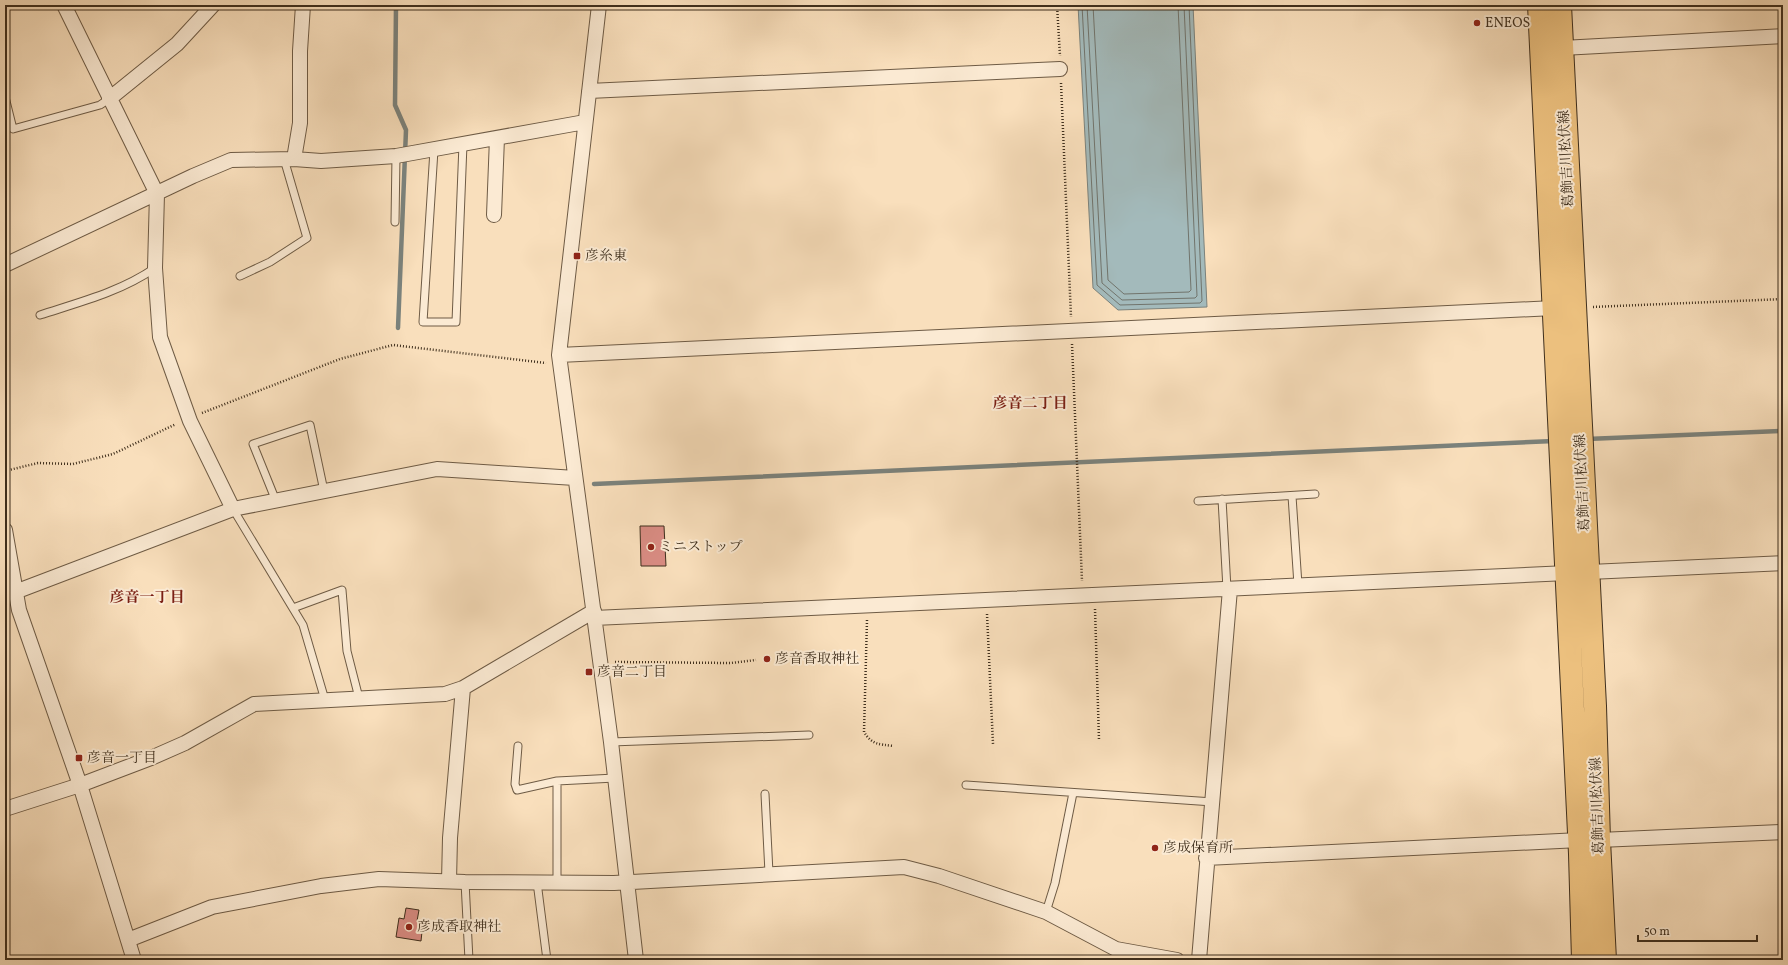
<svg xmlns="http://www.w3.org/2000/svg" width="1788" height="965" viewBox="0 0 1788 965" font-family="Vollkorn,'Noto Serif JP',serif">
<style>
.water{fill:#a3babb;stroke:#7b827c}
.lines{fill:none;stroke-linecap:round;stroke-linejoin:round}
.shore{stroke:#71746c;stroke-width:1}
.stream{stroke:#7b827c;stroke-width:4.5}
.building{fill:#d98c83;stroke:#3f2f1d}
.lane-casing{stroke:#6e5b45;stroke-width:9}
.street-casing{stroke:#6e5b45;stroke-width:16}
.primary-casing{stroke:#3f2f1d;stroke-width:24}
.path{stroke:#3f2f1d;stroke-width:2.5;stroke-dasharray:1 2;stroke-linecap:butt}
.lane{stroke:#fbead3;stroke-width:7}
.street{stroke:#fbead3;stroke-width:14}
.primary{stroke:#ecc07e;stroke-width:22}
.poi-dot{fill:#8f2418;stroke:#fbead3;stroke-width:1.5}
.labels{text-anchor:middle;dominant-baseline:central;stroke-width:4;stroke-linejoin:round;paint-order:stroke}
.poi-label{font-size:14px;fill:#3f2f1d;stroke:#fbead3;text-anchor:start}
.street-label{font-size:14px;fill:#3f2f1d;stroke:#fbead3}
.neighbourhood-label{font-size:15px;font-weight:bold;fill:#7a1f14;stroke:#fbead3}
</style>
<rect width="100%" height="100%" fill="#f9dfbc"/>
<filter id="stains"><feTurbulence type="fractalNoise" baseFrequency=".005" numOctaves="4"/><feColorMatrix values="0 0 0 0 .2 0 0 0 0 .09 0 0 0 0 .02 0 0 0 .5 -.17"/></filter>
<radialGradient id="worn" r=".72"><stop offset=".6" stop-color="#630" stop-opacity="0"/><stop offset="1" stop-color="#630" stop-opacity=".3"/></radialGradient>
<!-- water -->
<path class="water" d="M1078,5H1193L1207,307L1118,310L1093,288Z"/>
<g class="lines">
<!-- shore -->
<path class="shore" d="M1082,5L1097,285L1120,305L1200,303L1202,301L1189,5
M1087,5L1102,283L1122,300L1195,298L1197,296L1184,5
M1093,5L1108,280L1124,294L1189,292L1191,290L1178,5"/>
<!-- stream -->
<path class="stream" d="M396,5L395,105L406,130L398,328
M1587,439L1783,431
M594,484L1554,441"/>
</g>
<!-- building -->
<path class="building" d="M640,526H664L666,566H641Z
M406,908L419,910L417,921L423,922L421,941L396,937L399,918L404,919Z"/>
<g class="lines">
<!-- lane casing -->
<g class="lane-casing">
<path id="lane" d="M5,97L13,129L100,105L109,99
M434,150L423,322H456L463,144
M395,222L396,156
M240,276L270,262L307,238L284,159
M40,315C80,302 120,292 155,268
M1292,496L1298,585
M1222,499L1227,589
M276,501L253,444L310,425L324,491
M1198,501L1315,494
M233,509L303,625L325,700
M293,608L342,590L347,651L359,698
M611,742L809,735
M518,746L515,784L517,790L557,781L615,778
M966,785L1213,802
M765,794L769,873
M465,882L469,960
M537,882L547,960
M557,882V781
M1046,912L1055,883L1073,793"/>
</g>
<!-- street casing -->
<g class="street-casing">
<path id="street" d="M64,5L157,194L155,268L160,337L190,421L233,509
M599,5L559,355L611,742L636,960
M1562,48L1783,36
M589,91L1060,69
M109,99L177,44L213,5
M294,159L300,123V51L303,5
M494,215L497,138
M5,265L193,176L231,160L294,159L321,161L396,156L585,122
M559,355L1554,308
M5,530L19,610L80,785L134,960
M15,592L233,509L437,469L575,478
M594,618L1783,563
M5,809L80,785L151,758L185,743L254,704L445,694L463,688L594,611
M1599,840L1783,832
M1206,858L1580,840
M449,881L450,838L463,688
M128,940L212,907L321,886L379,879L465,882L614,883L904,867L939,876L1046,912L1116,949L1177,960
M1199,960L1230,589"/>
</g>
<!-- primary casing -->
<g class="primary-casing">
<path id="primary" d="M1539,5L1580,854L1583,960
M1560,5L1595,706L1599,840L1605,960"/>
</g>
<!-- path -->
<path class="path" d="M1057,5L1060,56
M1061,83L1071,317
M1593,307L1783,299
M1072,344L1082,581
M202,413L340,359L393,345L546,363
M5,471L38,463L73,464L113,454L176,424
M1095,609L1099,740
M987,614L993,744
M867,620L864,732C872,745 879,744 893,746
M615,662L731,663L756,660"/>
<!-- lane -->
<use href="#lane" class="lane"/>
<!-- street -->
<use href="#street" class="street"/>
<!-- primary -->
<use href="#primary" class="primary"/>
</g>
<!-- markers -->
<g class="poi-dot">
<circle cx="1477" cy="23" r="4"/>
<rect x="573" y="252" width="8" height="8" rx="2"/>
<circle cx="651" cy="547" r="4"/>
<circle cx="767" cy="659" r="4"/>
<rect x="585" y="668" width="8" height="8" rx="2"/>
<rect x="75" y="754" width="8" height="8" rx="2"/>
<circle cx="1155" cy="848" r="4"/>
<circle cx="409" cy="927" r="4"/>
</g>
<g class="labels">
<!-- poi labels -->
<g class="poi-label">
<text x="1485" y="23">ENEOS</text>
<text x="585" y="256">彦糸東</text>
<text x="659" y="547">ミニストップ</text>
<text x="775" y="659">彦音香取神社</text>
<text x="597" y="672">彦音二丁目</text>
<text x="87" y="758">彦音一丁目</text>
<text x="1163" y="848">彦成保育所</text>
<text x="417" y="927">彦成香取神社</text>
</g>
<!-- street labels -->
<g class="street-label">
<text transform="translate(1567 159) rotate(-93)">葛飾吉川松伏線</text>
<text transform="translate(1583 483) rotate(-93)">葛飾吉川松伏線</text>
<text transform="translate(1598 806) rotate(-92)">葛飾吉川松伏線</text>
</g>
<!-- neighbourhood labels -->
<g class="neighbourhood-label">
<text x="1030" y="404">彦音二丁目</text>
<text x="147" y="598">彦音一丁目</text>
</g>
</g>
<!-- margin -->
<rect width="1788" height="965" fill="none" stroke="#f9dfbc" stroke-width="20"/>
<rect x="6" y="6" width="1776" height="953" fill="none" stroke="#3f2f1d" stroke-width="2"/>
<rect x="10" y="10" width="1768" height="945" fill="none" stroke="#3f2f1d"/>
<!-- scale -->
<path d="M1638 935v6h119v-6" fill="none" stroke="#3f2f1d" stroke-width="2"/>
<text x="1644" y="935" font-size="12" fill="#3f2f1d" stroke="#fbead3" stroke-width="3" paint-order="stroke">50 m</text>
<rect width="100%" height="100%" filter="url(#stains)"/>
<rect width="100%" height="100%" fill="url(#worn)"/>
</svg>
